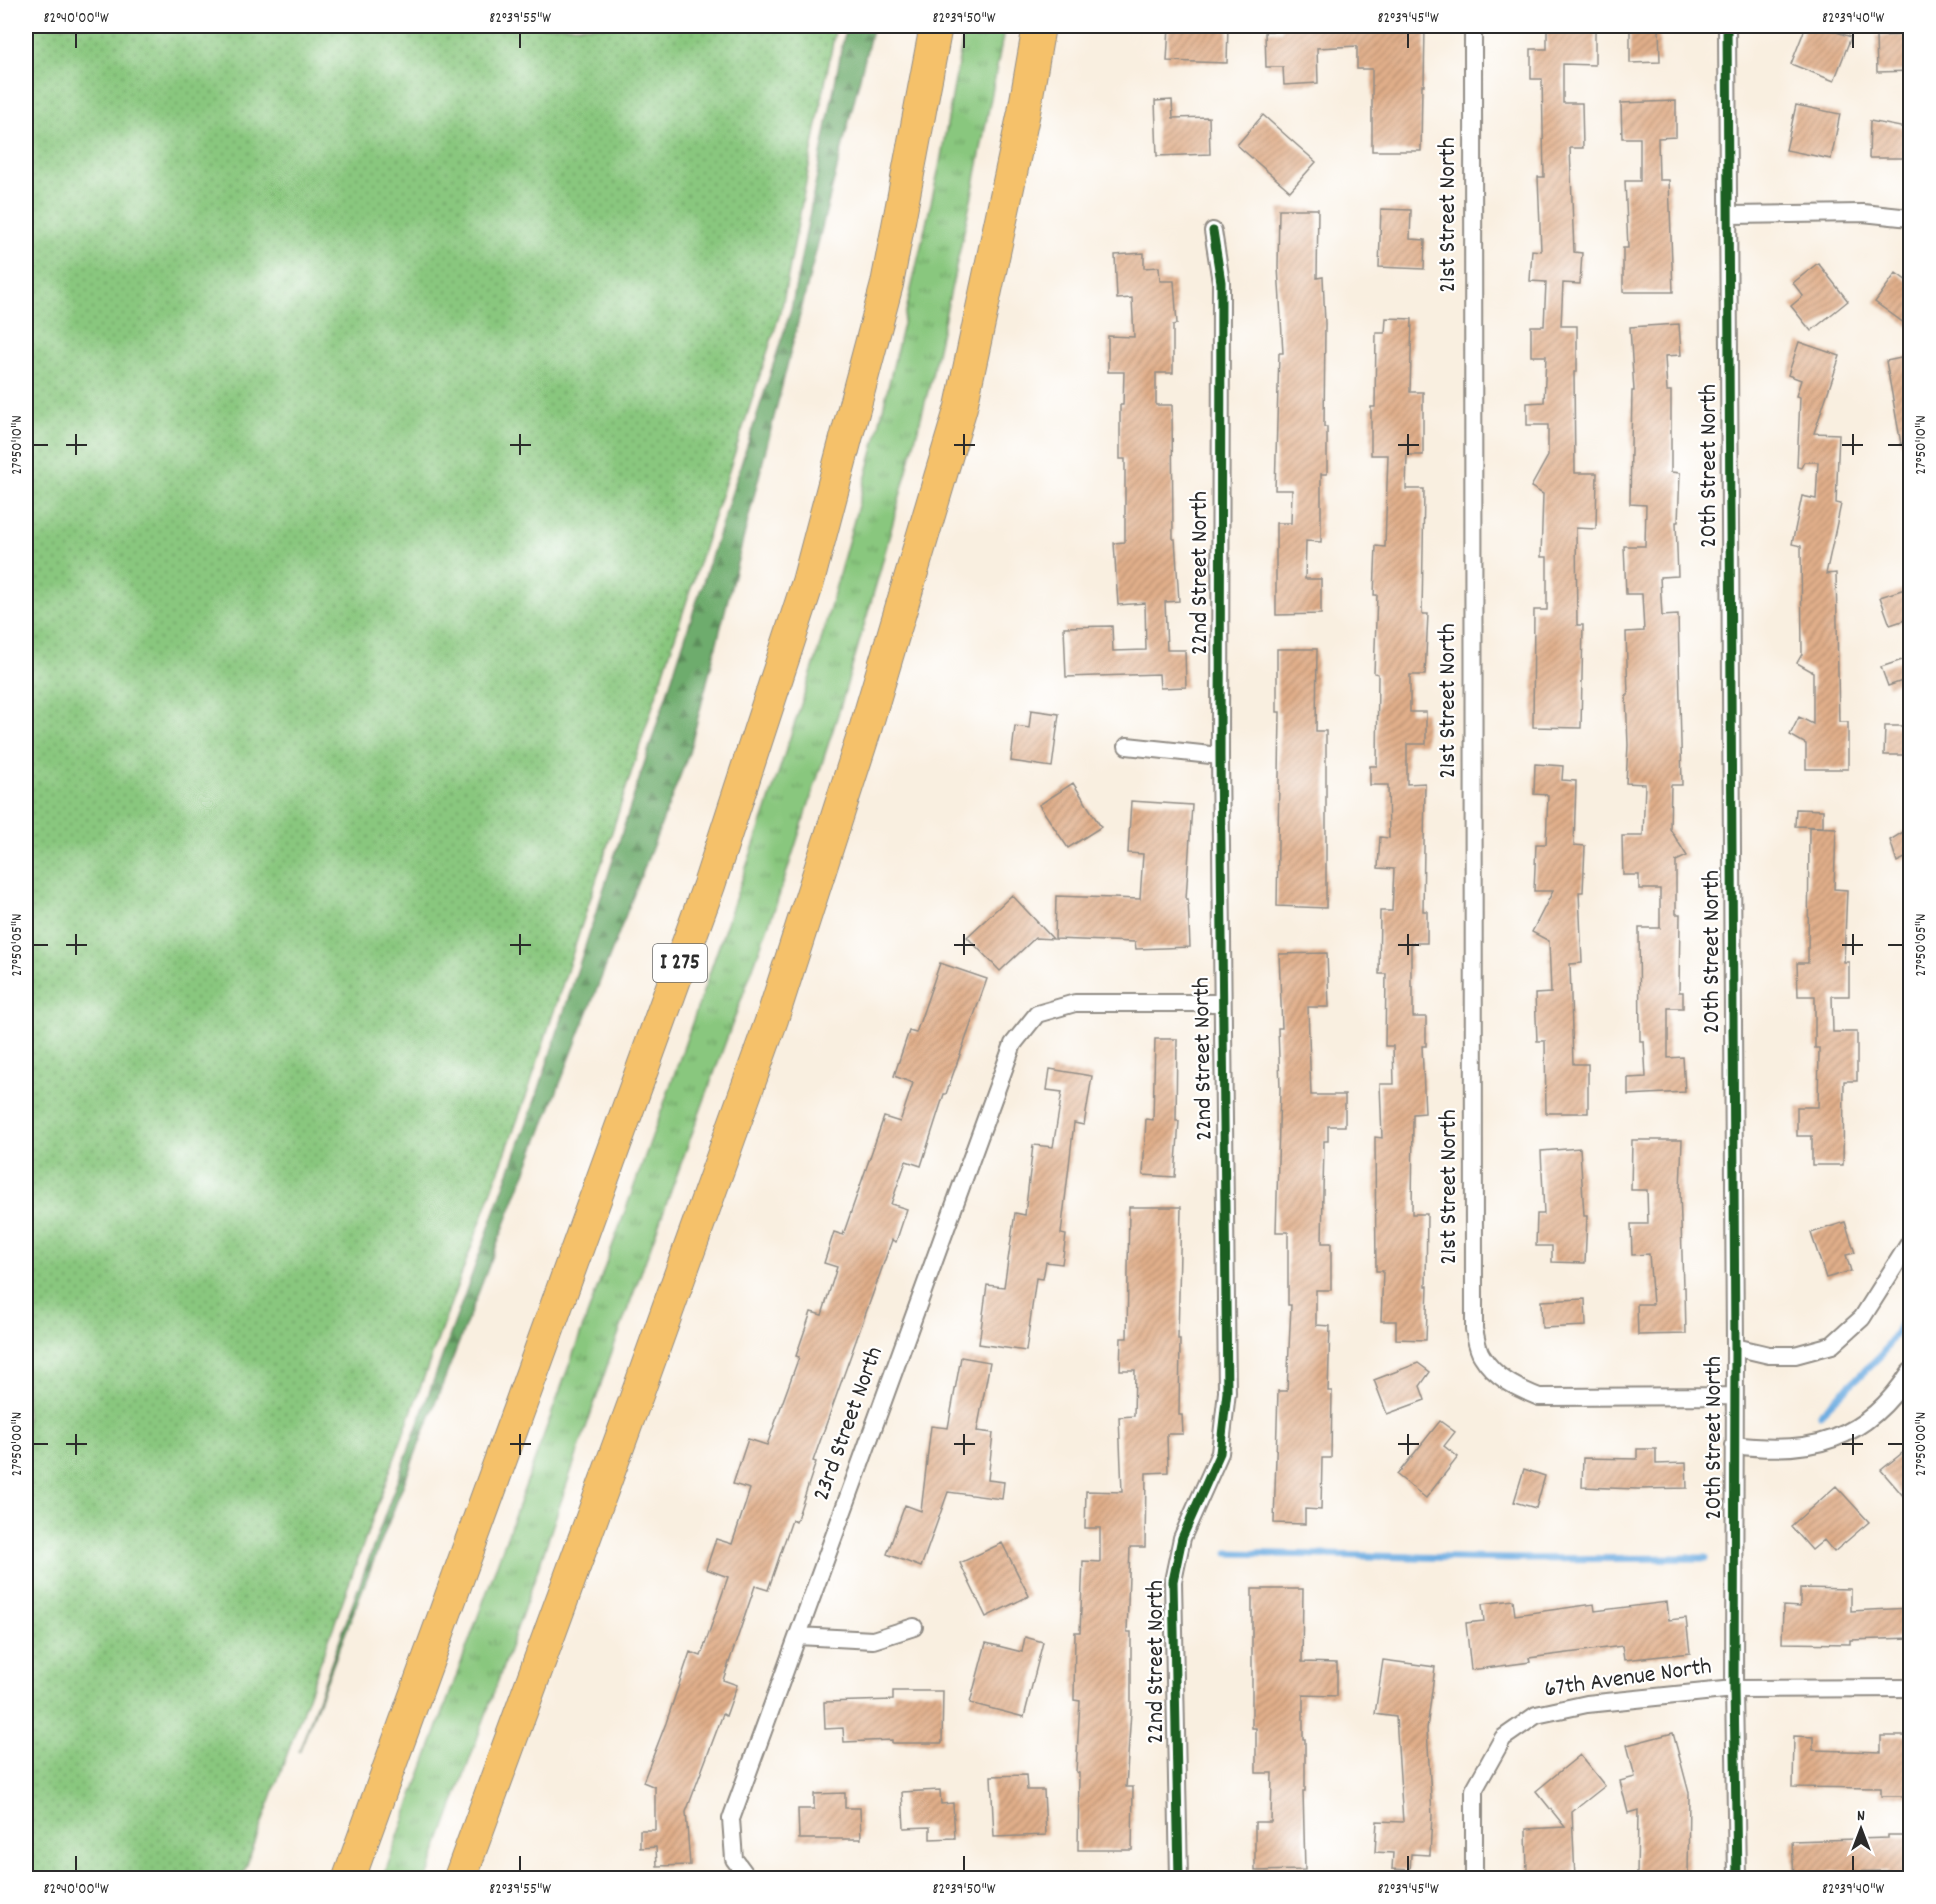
<svg xmlns="http://www.w3.org/2000/svg" width="1936" height="1904" viewBox="0 0 1936 1904" font-family="Dekko,sans-serif">
<style>
.grass{fill:url(#grass-tufts);stroke:#5a7954;stroke-width:1.5}
.forest{fill:url(#forest-firs);stroke:#4c6c4c;stroke-width:1.5}
.park{fill:url(#park-dots);stroke:#5a7954;stroke-width:1.5}
.lines{fill:none;stroke-linecap:round;stroke-linejoin:round}
.stream{stroke:#6eade1;stroke-width:7}
.building{fill:url(#building-hatch)}
.minor-casing{stroke:#928d86;stroke-width:20}
.motorway-casing{stroke:#928d86;stroke-width:34}
.minor{stroke:#fff;stroke-width:16}
.motorway{stroke:#f5c16b;stroke-width:32}
.cycleway-casing{stroke:#fff;stroke-width:13}
.cycleway{stroke:#1b5e20;stroke-width:9}
.ticks{fill:none;stroke:#2b2b2b;stroke-width:2}
.labels{text-anchor:middle;dominant-baseline:central;stroke-width:4.5;stroke-linejoin:round;paint-order:stroke}
.shield{fill:#fff;stroke:#6b6b6b;stroke-width:1.5}
.shield-label{font-size:22px;font-weight:bold;fill:#2b2b2b}
.street-label{font-size:24px;fill:#2b2b2b;stroke:#fff}
.neatline{fill:none;stroke:#2b2b2b;stroke-width:2}
.ticks-label{font-size:15px;text-anchor:middle;fill:#2b2b2b}
</style>
<defs>
<pattern id="grass-tufts" width="24" height="20" patternUnits="userSpaceOnUse" patternTransform="scale(1.5)"><rect width="24" height="20" fill="#89c77e"/><path d="M3 7l-1-3M5 7V3M7 7l1-3M15 17l-1-3M17 17v-4M19 17l1-3" fill="none" stroke="#70a267"/></pattern>
<pattern id="forest-firs" width="22" height="20" patternUnits="userSpaceOnUse" patternTransform="scale(1.5)"><rect width="22" height="20" fill="#6eac6d"/><path d="M5 1l3.5 6h-7zM16 11l3.5 6h-7z" fill="#5b8c5a"/></pattern>
<pattern id="park-dots" width="8" height="8" patternUnits="userSpaceOnUse" patternTransform="scale(1.5)"><rect width="8" height="8" fill="#89c77e"/><path d="M2 2h.1M6 6h.1" fill="none" stroke="#70a267" stroke-width="1.8" stroke-linecap="round"/></pattern>
<pattern id="building-hatch" width="6" height="6" patternUnits="userSpaceOnUse" patternTransform="scale(1.5)"><rect width="6" height="6" fill="#e1af8a"/><path d="M-1 1l2-2M0 6l6-6M5 7l2-2" fill="none" stroke="#b78f71"/></pattern>
</defs>
<rect width="100%" height="100%" fill="#fff"/>
<filter id="ink" filterUnits="userSpaceOnUse"><feTurbulence type="fractalNoise" baseFrequency=".0167" numOctaves="2"/><feDisplacementMap in="SourceGraphic" scale="12" xChannelSelector="R" yChannelSelector="G"/><feConvolveMatrix kernelMatrix="1 2 1 2 8 2 1 2 1" color-interpolation-filters="sRGB"/></filter>
<filter id="wash" filterUnits="userSpaceOnUse"><feTurbulence type="fractalNoise" baseFrequency=".008" numOctaves="4" result="noise"/><feDisplacementMap in="SourceGraphic" scale="24" xChannelSelector="R" yChannelSelector="G"/><feGaussianBlur stdDeviation="1.35" result="paint"/><feColorMatrix in="noise" values="0 0 0 0 0 0 0 0 0 0 0 0 0 0 0 0 0 1.4 0 .05"/><feComposite in="paint" operator="in"/></filter>
<g filter="url(#wash)">
<rect width="100%" height="100%" fill="#f9efe0"/>
<!-- grass -->
<path class="grass" d="M965,26H1005L972,195L931,380L880,571L840,708L778,899L609,1360L535,1578L427,1878H383L665,1101L764,816L816,659L874,447L907,307L939,168Z"/>
<!-- forest -->
<path class="forest" d="M846,26H873L689,753L299,1752L537,1095L791,310Z"/>
<!-- park -->
<path class="park" d="M26,26H836L782,307L528,1091L242,1878H26Z"/>
<g class="lines">
<!-- stream -->
<path class="stream" d="M1820,1414L1883,1353L1910,1310
M1228,1553L1509,1559L1706,1558"/>
</g>
<g id="blocks">
<!-- building -->
<path class="building" d="M1169,26H1228L1227,63L1167,61Z
M1282,26H1425L1424,85H1422L1421,151H1372V69H1357V46L1317,48L1318,83L1284,85L1283,67H1266L1265,31H1282Z
M1547,26H1595V65L1563,64V103H1582L1583,148H1570L1574,252L1582,253L1580,284L1563,283L1561,326H1577V372H1574L1575,473H1597L1596,529L1576,528L1577,625H1583L1581,728L1533,727L1534,610H1547V557H1541L1543,494L1531,487L1548,456V425H1527V403L1544,402L1546,356H1531V326H1544L1546,282L1530,281L1532,250L1541,251L1538,177H1544L1542,79H1531V49H1547Z
M1630,26H1659L1660,62L1630,63Z
M1806,26H1820L1851,37L1834,81L1791,64Z
M1911,35V71L1877,72L1876,36Z
M1172,100L1173,118L1209,117L1210,154L1157,156L1155,101Z
M1676,101V137L1658,138L1659,180H1669L1673,292H1623V248H1628L1625,181H1640V138H1622L1621,103Z
M1796,105L1840,114L1831,159L1786,150Z
M1263,115L1316,162L1290,191L1237,145Z
M1870,121L1911,129V158H1869Z
M1279,209H1318L1317,278L1323,277L1325,324L1324,427H1327V474H1321V542L1306,541L1305,579H1321V614L1276,615V523H1291L1292,490H1275L1279,353H1283L1278,267Z
M1381,209L1411,210L1410,239L1425,240L1424,269L1379,267Z
M1144,253V268L1159,267L1160,281H1174L1177,324L1173,325V373H1156V405H1172L1173,539H1175L1179,601L1165,602L1167,650H1185L1186,687L1160,688L1159,674L1066,677L1064,627L1112,626L1113,651L1146,650L1145,603L1118,605L1114,543L1125,542V459H1120V405H1123L1124,372H1108V336L1134,337L1132,298L1117,299L1115,255Z
M1818,263L1848,301L1811,331L1791,306L1803,296L1793,283Z
M1896,273L1911,284V328L1875,302Z
M1386,318L1412,319L1410,392H1423V455H1407L1406,489H1424L1422,614H1428L1425,675H1410V712H1426V744H1407V784L1425,783L1423,911H1427V943H1411V987H1413V1017H1426V1046H1422L1425,1113L1413,1114L1412,1214H1427L1426,1286H1428L1426,1340L1396,1339V1321H1381L1383,1271H1376L1375,1137L1382,1138L1380,1084H1394L1393,1046H1385L1386,974H1379L1380,911H1392L1394,869L1378,868L1380,837L1389,838L1388,785H1370V766H1377L1378,674L1374,673L1377,595H1374L1376,546L1385,547L1388,455H1371V407H1375L1376,333H1385Z
M1679,324L1681,355L1665,356L1667,391H1671V472L1680,473L1678,522H1676L1678,576L1660,577L1662,616L1678,615L1682,785H1671L1670,829L1687,856L1676,861V914H1680L1679,992H1683V1008H1668V1058L1683,1057L1685,1092L1628,1095V1078L1646,1077L1644,1041H1640L1639,928H1660V889H1639V875H1623L1622,836H1643L1645,784L1626,783L1628,745L1626,695H1628L1626,632L1644,631L1642,594H1626L1624,546H1645L1646,505L1630,504L1632,391H1634L1630,327Z
M1799,342L1840,356L1814,433L1839,434L1836,503L1841,504L1826,574L1836,573L1839,722H1848V769H1806V744L1790,735L1799,717L1813,724V672L1797,663L1802,654L1801,546L1792,544L1802,496L1816,499L1818,462H1804L1801,468L1797,467L1800,397L1796,396L1801,380L1788,375Z
M1911,356V443L1901,444L1886,361Z
M1911,587V618L1890,625L1880,597Z
M1277,649H1317L1316,731H1326V908L1277,906L1280,712H1277Z
M1911,657V678L1888,686L1881,667Z
M1031,710L1059,714L1052,767L1011,761L1015,726L1029,728Z
M1885,726H1911V755H1884Z
M1535,764L1563,766L1562,780L1576,781L1574,845L1585,846L1583,892H1579L1582,963L1570,964L1573,1064H1588V1113H1546L1545,1041H1537L1535,994L1551,993L1549,941L1532,932L1553,891H1534L1536,844H1546L1548,795L1534,794Z
M1073,783L1101,827L1068,848L1039,805Z
M1131,801L1192,805L1186,899H1188L1190,947L1136,949L1135,942L1055,939L1056,896L1140,899L1143,854L1128,853Z
M1796,809L1823,810V827L1795,826Z
M1809,827L1836,828L1834,889L1847,890L1844,962H1849V996H1832L1833,1032H1857V1081H1844L1843,1165H1812V1136H1797V1107H1818L1819,1048H1815V996H1798L1797,963H1808Z
M1911,827V855L1897,862L1890,840Z
M1012,895L1053,939L1035,938L1000,971L967,937Z
M1327,953L1329,1007H1308L1311,1095H1345V1126H1328V1141H1324L1322,1243H1331V1290H1316V1325L1330,1326L1328,1391H1332L1331,1458H1322L1321,1510L1305,1509V1524L1274,1523L1278,1391H1287L1291,1305H1288V1232H1276L1280,1089L1278,1028H1282L1279,954Z
M940,963L987,979L946,1094H944L921,1166L906,1161L891,1204L907,1209L896,1242L892,1240L813,1461L816,1462L796,1522L792,1520L768,1590L755,1586L723,1680L737,1685L726,1716L723,1714L686,1812L690,1865L657,1866L656,1847L640,1848V1830H655V1787L643,1782L666,1723L690,1652L701,1656L728,1577L706,1569L716,1539L732,1544L745,1505L750,1489L733,1484L748,1439L767,1445L799,1357L796,1356L811,1312L822,1315L837,1267L824,1263L834,1232L843,1235L884,1117L900,1122L913,1083L894,1076L909,1031L916,1033Z
M1155,1039H1177L1176,1121H1179L1175,1177L1143,1175L1146,1119L1153,1120Z
M1050,1069L1092,1076L1084,1125L1074,1123L1061,1234L1066,1235L1062,1264L1046,1262L1043,1279L1036,1278L1026,1351L979,1344L987,1285L1004,1287L1015,1213L1025,1215L1033,1145L1053,1147L1062,1092L1047,1090Z
M1632,1140H1682L1680,1190L1683,1287H1685L1686,1334L1638,1335L1637,1304H1653L1649,1254L1632,1255L1631,1224H1648L1647,1190H1631Z
M1580,1148L1584,1216H1587L1585,1263L1552,1262V1246H1536L1537,1214H1544L1541,1151Z
M1129,1207H1181L1178,1339H1180L1179,1415H1182L1183,1434H1167L1168,1472L1146,1473L1145,1547H1130L1127,1632H1131V1711L1126,1787H1133L1132,1850H1078L1079,1773L1076,1772L1080,1701L1074,1700L1075,1632H1080L1083,1561L1100,1562V1528H1085L1086,1491L1122,1492L1119,1417L1134,1416L1135,1370H1120L1121,1338H1127Z
M1845,1222L1855,1253L1846,1255L1851,1271L1826,1278L1811,1233Z
M1585,1299L1586,1326L1542,1328L1541,1301Z
M961,1357L990,1362L977,1431L993,1433L988,1480L1004,1482L1002,1499L948,1492L921,1567L887,1554L905,1505L921,1511L931,1426L948,1428Z
M1418,1363L1430,1372L1420,1386L1425,1400L1387,1414L1374,1380Z
M1440,1421L1455,1432L1444,1446L1458,1457L1426,1498L1397,1475Z
M1911,1446V1505L1881,1470Z
M1637,1449H1656V1464L1686,1463L1687,1488L1638,1489L1582,1487L1583,1458L1637,1459Z
M1524,1469L1545,1476L1536,1508L1514,1502Z
M1836,1486L1869,1522L1834,1552L1824,1540L1812,1550L1791,1526Z
M1002,1543L1029,1596L986,1617L960,1563Z
M1800,1588L1851,1589V1611L1911,1608V1638L1850,1640V1644L1782,1643L1783,1606L1800,1607Z
M1252,1589H1303L1302,1662L1337,1663V1696L1303,1695V1739H1305V1791H1303L1305,1870L1255,1871V1822H1271L1272,1773H1256V1728H1252Z
M1513,1600L1515,1615L1594,1604L1595,1611L1667,1602L1669,1620L1686,1618L1690,1653L1624,1660L1622,1646L1529,1658L1530,1662L1471,1670L1466,1623L1484,1621L1482,1604Z
M1025,1637L1043,1642L1024,1717L970,1703L986,1643L1022,1652Z
M1383,1660L1435,1667L1427,1729L1432,1815L1430,1855L1411,1854L1410,1870L1392,1869L1393,1853L1375,1852L1377,1821L1403,1822L1396,1717L1375,1714Z
M893,1691H943L942,1743H892V1740L844,1742L843,1728L825,1729L824,1702L893,1700Z
M1673,1733L1689,1793L1688,1878H1637L1638,1810L1628,1813L1620,1781L1635,1777L1627,1745Z
M1794,1736L1813,1737V1750L1881,1752V1736H1911V1796H1881V1788L1793,1787Z
M1580,1755L1605,1786L1572,1812L1575,1878H1543V1874L1527,1875L1526,1829L1565,1827L1536,1791Z
M1026,1775L1027,1790H1044L1046,1835L994,1837L991,1776Z
M940,1790L941,1804L953,1803L955,1838L930,1839V1827L904,1828L902,1792Z
M845,1793V1808H860L861,1839H799L798,1809H814V1794Z
M1888,1836H1911V1878H1888V1871L1828,1872V1878H1794L1792,1841L1888,1838Z"/>
</g>
</g>
<g filter="url(#ink)">
<use href="#blocks" fill-opacity="0" stroke="#928d86" stroke-width="1.5"/>
<g class="lines">
<!-- minor casing -->
<g class="minor-casing">
<path id="minor" d="M1473,26L1474,1329C1476,1337 1477,1349 1482,1356C1495,1378 1517,1388 1539,1397L1734,1396
M1727,26L1735,1347L1734,1689L1737,1878
M1729,215L1863,213L1910,218
M1127,746L1220,756
M1735,1347L1769,1355H1795L1832,1345L1862,1318L1910,1242
M1734,1445C1811,1455 1866,1441 1910,1372
M798,1636L873,1640L914,1627
M748,1878L734,1859L731,1819L1013,1044L1037,1014L1075,1003H1222
M1179,1878L1173,1581L1182,1538L1220,1453L1227,1392L1220,756L1221,282L1213,231
M1474,1878V1790L1503,1738L1536,1715L1587,1704L1734,1689L1910,1688"/>
</g>
<!-- motorway casing -->
<g class="motorway-casing">
<path id="motorway" d="M349,1878L709,885L808,582L887,284L936,26
M460,1878L637,1395L772,1019L865,730L961,407L1024,112L1039,26"/>
</g>
<!-- minor -->
<use href="#minor" class="minor"/>
<!-- motorway -->
<use href="#motorway" class="motorway"/>
<!-- cycleway casing -->
<g class="cycleway-casing">
<path id="cycleway" d="M1727,26L1735,1347L1734,1689L1737,1878
M1179,1878L1173,1581L1182,1538L1220,1453L1227,1392L1220,756L1221,282L1213,231"/>
</g>
<!-- cycleway -->
<use href="#cycleway" class="cycleway"/>
</g>
</g>
<!-- ticks -->
<path class="ticks" d="M76,33V48M520,33V48M964,33V48M1408,33V48M1853,33V48M76,434V455M520,434V455M964,434V455M1408,434V455M1853,434V455M33,445H48M66,445H87M510,445H531M954,445H975M1398,445H1419M1842,445H1863M1888,445H1903M76,934V955M520,934V955M964,934V955M1408,934V955M1853,934V955M33,945H48M66,945H87M510,945H531M954,945H975M1398,945H1419M1842,945H1863M1888,945H1903M76,1434V1455M520,1434V1455M964,1434V1455M1408,1434V1455M1853,1434V1455M33,1444H48M66,1444H87M510,1444H531M954,1444H975M1398,1444H1419M1842,1444H1863M1888,1444H1903M76,1856V1871M520,1856V1871M964,1856V1871M1408,1856V1871M1853,1856V1871"/>
<g class="labels">
<!-- shield labels -->
<rect class="shield" x="653" y="944" width="54" height="38" rx="4.5"/>
<g class="shield-label">
<text x="680" y="963">I 275</text>
</g>
<!-- street labels -->
<g class="street-label">
<text transform="translate(1449 215) rotate(-90)">21st Street North</text>
<text transform="translate(1710 466) rotate(-90)">20th Street North</text>
<text transform="translate(1201 573) rotate(-90)">22nd Street North</text>
<text transform="translate(1449 701) rotate(-90)">21st Street North</text>
<text transform="translate(1713 952) rotate(-90)">20th Street North</text>
<text transform="translate(1204 1059) rotate(-91)">22nd Street North</text>
<text transform="translate(1450 1187) rotate(-90)">21st Street North</text>
<text transform="translate(849 1424) rotate(-70)">23rd Street North</text>
<text transform="translate(1715 1438) rotate(-90)">20th Street North</text>
<text transform="translate(1157 1662) rotate(-90)">22nd Street North</text>
<text transform="translate(1628 1679) rotate(-8)">67th Avenue North</text>
</g>
</g>
<!-- margin -->
<rect width="1936" height="1904" fill="none" stroke="#fff" stroke-width="66"/>
<!-- north arrow -->
<g transform="translate(1861 1829)" stroke="#ffffff" stroke-width="4.5" paint-order="stroke">
<path d="M0-4.5L10 22L0 15L-10 22Z" fill="#2b2b2b"/>
<text y="-9" font-size="16" font-weight="bold" text-anchor="middle" fill="#2b2b2b">N</text>
</g>
<rect x="33" y="33" width="1870" height="1838" class="neatline"/>
<g class="ticks-label">
<text x="76" y="22">82°40'00"W</text>
<text x="520" y="22">82°39'55"W</text>
<text x="964" y="22">82°39'50"W</text>
<text x="1408" y="22">82°39'45"W</text>
<text x="1853" y="22">82°39'40"W</text>
<text transform="translate(16 445) rotate(-90)" y="5">27°50'10"N</text>
<text transform="translate(1920 445) rotate(-90)" y="5">27°50'10"N</text>
<text transform="translate(16 945) rotate(-90)" y="5">27°50'05"N</text>
<text transform="translate(1920 945) rotate(-90)" y="5">27°50'05"N</text>
<text transform="translate(16 1444) rotate(-90)" y="5">27°50'00"N</text>
<text transform="translate(1920 1444) rotate(-90)" y="5">27°50'00"N</text>
<text x="76" y="1893">82°40'00"W</text>
<text x="520" y="1893">82°39'55"W</text>
<text x="964" y="1893">82°39'50"W</text>
<text x="1408" y="1893">82°39'45"W</text>
<text x="1853" y="1893">82°39'40"W</text>
</g>
</svg>
